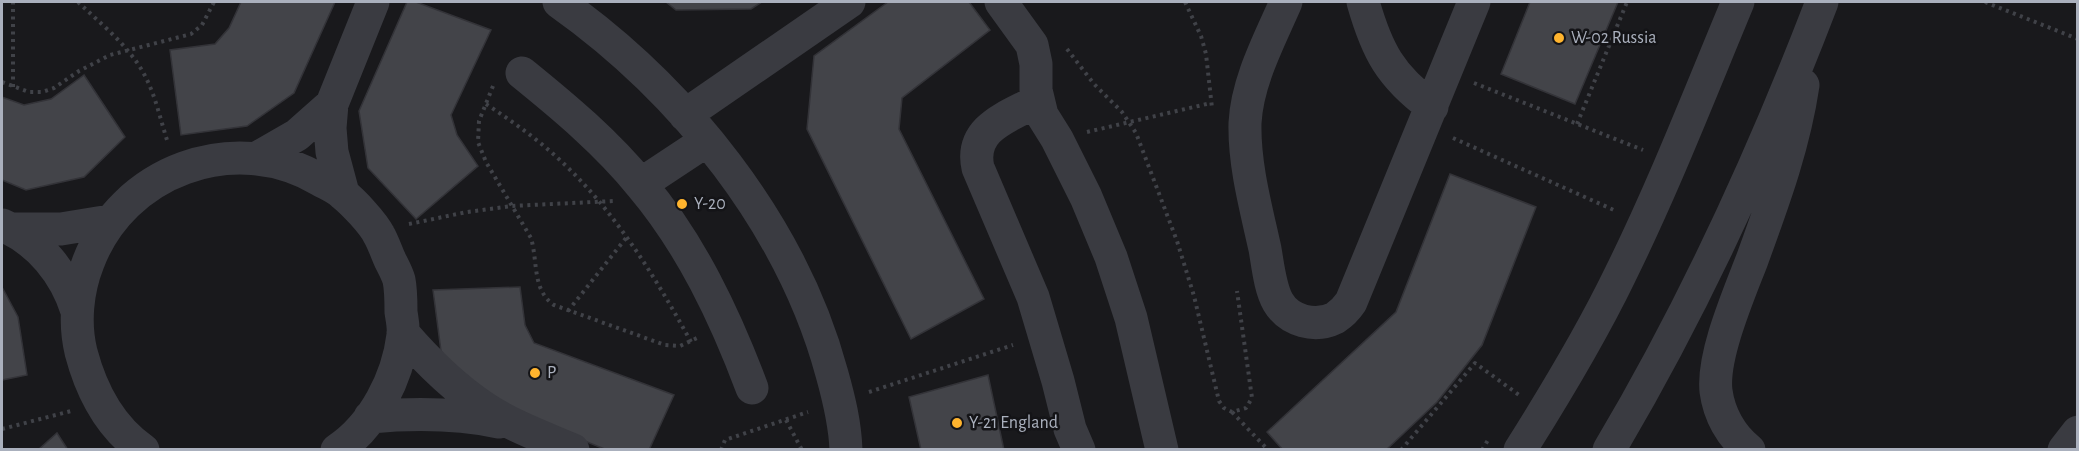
<svg xmlns="http://www.w3.org/2000/svg" width="2079" height="451" viewBox="0 0 2079 451" font-family="'Alegreya Sans',sans-serif">
<style>
.building{fill:#434449;stroke:#333338;stroke-width:1.5}
.lines{fill:none;stroke-linecap:round;stroke-linejoin:round}
.path{stroke:#404248;stroke-width:4;stroke-dasharray:3 4.5;stroke-linecap:butt}
.minor{stroke:#3a3b41;stroke-width:33}
.poi-dot{fill:#ffb42e;stroke:#141417;stroke-width:2}
.labels{text-anchor:middle;dominant-baseline:central;stroke-width:5;stroke-linejoin:round;paint-order:stroke}
.poi-label{font-size:18px;fill:#aab0bd;stroke:#141417;text-anchor:start}
</style>
<rect width="100%" height="100%" fill="#19191c"/>
<!-- building -->
<path class="building" d="M241,2H335L294,93L247,126L181,135L170,50L215,44L229,28Z
M407,2H416L491,30L451,115L457,135L478,166L416,219L368,168L359,111Z
M666,2H762L751,9L676,10Z
M888,2H969L990,30L902,98L899,129L984,299L911,339L807,129L814,56Z
M1530,2H1618L1575,104L1501,74Z
M84,75L125,137L84,177L26,190L2,180V97L24,105L51,99Z
M1450,174L1536,207L1482,345L1437,402L1386,450H1283L1267,432L1396,312Z
M2,287L18,317L27,375L2,380Z
M520,287L525,325L534,343L674,395L649,450H607L470,395L441,351L433,290Z
M988,375L1004,450H921L909,397Z
M57,433L68,450H38Z"/>
<g class="lines">
<!-- path -->
<path class="path" d="M78,2C101,24 129,46 144,74C155,94 160,118 167,140
M1185,2L1201,36L1206,54L1212,108
M1985,2L2078,39
M1067,49L1094,84L1122,112L1136,133L1177,241L1194,296L1219,401L1224,408L1232,412L1246,408L1252,398L1237,291
M2,82L29,92H42L54,88L79,71L110,55L191,34L202,25L214,2
M1474,83L1643,150
M493,86L479,121L478,142L486,162L531,238C538,262 532,290 554,305L665,345L680,346L697,338
M13,87V2
M486,104C513,122 539,140 563,163C616,213 656,278 691,342
M1577,124L1627,2
M1087,132L1211,103
M1453,138L1616,211
M409,224L467,212L512,206L613,201
M568,311L626,238
M869,392L1013,345
M1232,412L1268,450
M786,420L802,450
M2,429L71,411
M721,450L725,440L808,412
M1401,450L1475,363L1519,395
M1482,450L1488,440"/>
<!-- minor -->
<path class="minor" d="M559,2C683,90 792,225 832,374C839,399 845,423 846,450
M1001,2L1032,45L1036,64V90L1042,115L1057,139L1086,197L1111,257L1131,318L1162,450
M1286,2C1270,39 1247,81 1245,123C1244,165 1256,208 1265,249C1268,266 1270,288 1278,302C1289,321 1315,328 1335,318C1341,314 1347,308 1351,302L1474,2
M1363,2C1377,51 1390,76 1432,107
M522,73C564,107 607,143 641,185C691,244 725,316 752,388
M1037,101C1008,117 969,128 978,168L1033,297L1058,381L1070,429L1079,450
M685,115L849,2
M257,158L297,135L332,104
M641,184L706,141
M343,193L332,152L330,128L332,104L373,2
M2,225C39,241 65,273 77,311
M10,229H61L110,221
M403,333C428,362 453,387 485,408C512,426 543,437 573,450
M370,417C414,413 456,413 499,422
M143,450C110,427 91,390 81,352C74,323 77,291 88,263C122,171 234,129 320,180C327,184 337,188 343,194C353,202 373,223 379,235C383,242 386,251 390,260C393,266 397,273 399,280C401,290 401,302 401,312C402,319 404,327 403,335C398,377 374,426 337,450
M1520,450C1556,393 1591,335 1620,275C1664,186 1700,93 1738,2
M1609,450C1694,307 1763,156 1822,2
M1749,450C1731,436 1719,414 1716,391C1712,356 1739,294 1752,260C1773,202 1794,146 1803,85
M2064,450L2078,432"/>
</g>
<!-- markers -->
<g class="poi-dot">
<circle cx="1559" cy="38" r="6"/>
<circle cx="682" cy="204" r="6"/>
<circle cx="535" cy="373" r="6"/>
<circle cx="957" cy="423" r="6"/>
</g>
<g class="labels">
<!-- poi labels -->
<g class="poi-label">
<text x="1571" y="38">W-02 Russia</text>
<text x="694" y="204">Y-20</text>
<text x="547" y="373">P</text>
<text x="969" y="423">Y-21 England</text>
</g>
</g>
<!-- border -->
<rect width="2079" height="451" fill="none" stroke="#aab0bd" stroke-width="6"/>
</svg>
